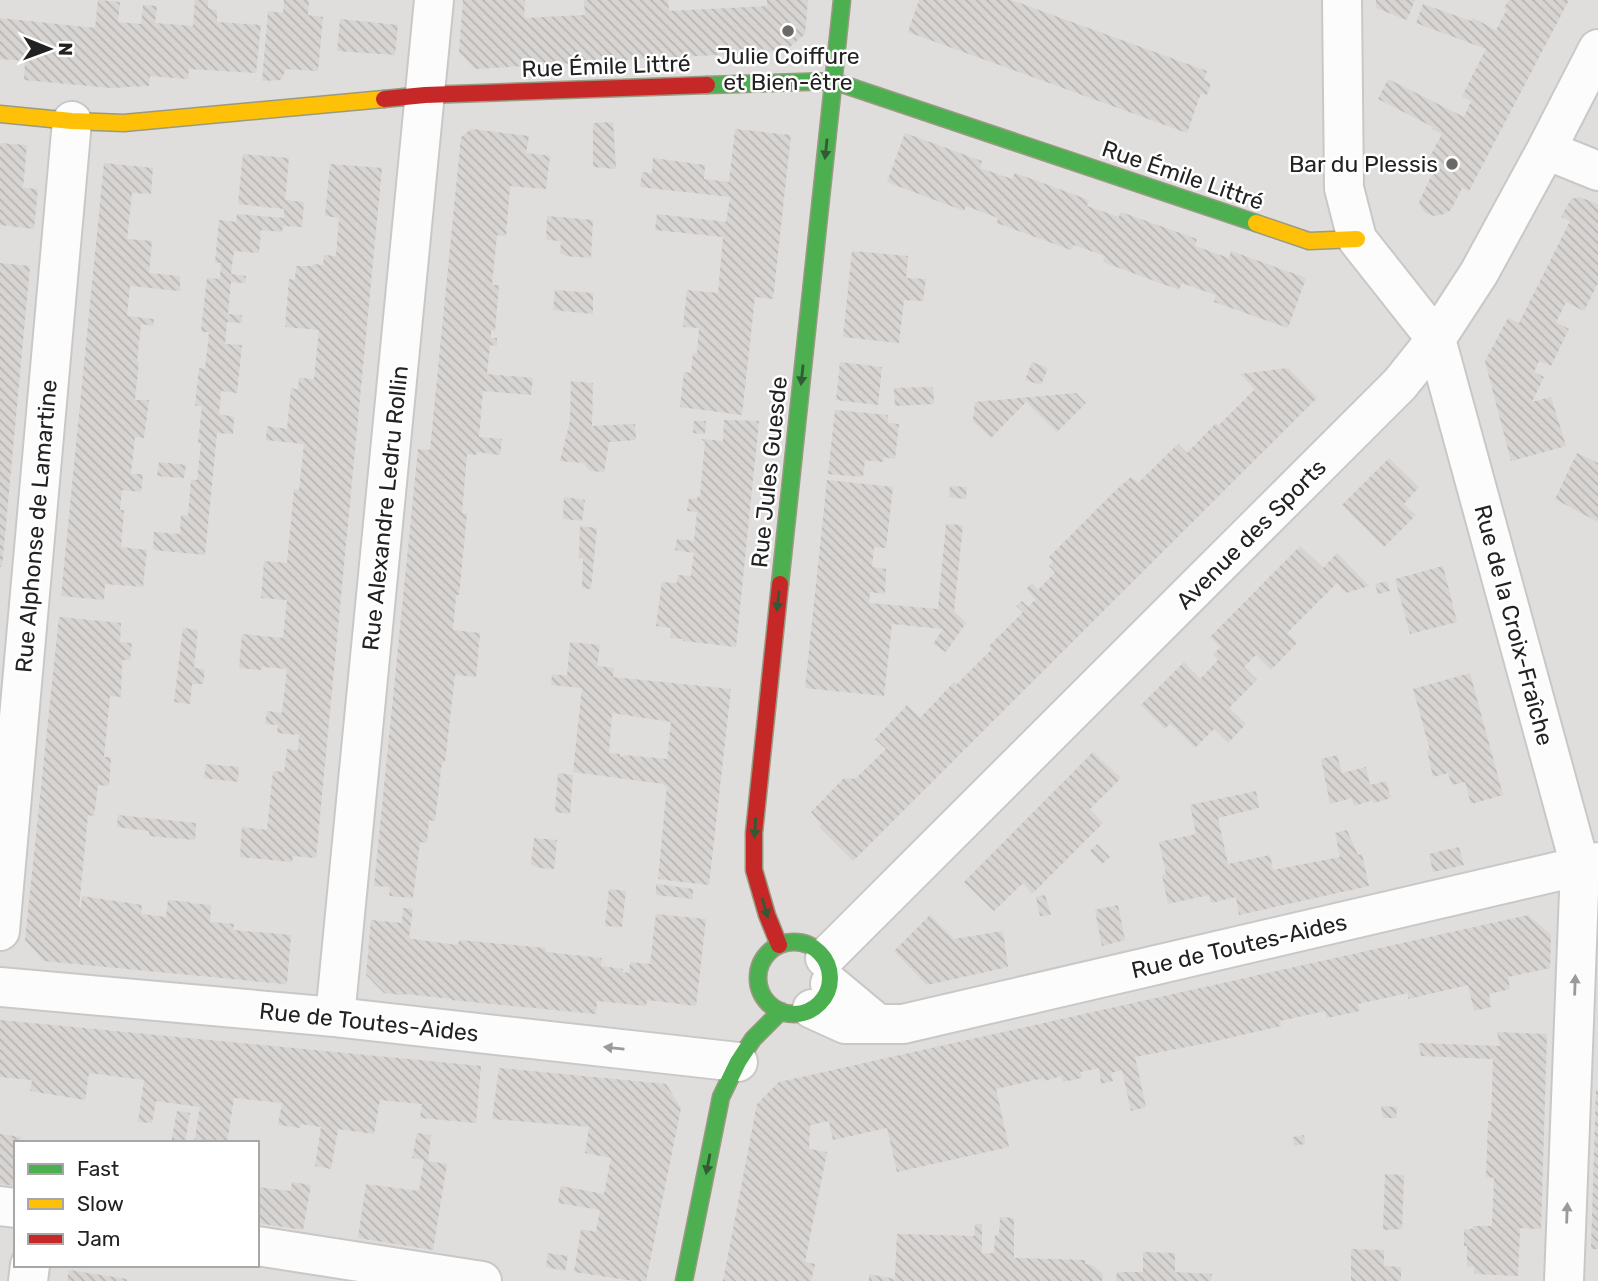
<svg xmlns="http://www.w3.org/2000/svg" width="1598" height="1281" viewBox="0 0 1598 1281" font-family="Rubik,sans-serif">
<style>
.residential{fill:#dfdedc;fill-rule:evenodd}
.building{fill:url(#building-back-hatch);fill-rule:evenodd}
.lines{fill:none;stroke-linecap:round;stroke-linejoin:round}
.street-casing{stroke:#c9c8c7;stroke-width:42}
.fast-casing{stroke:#999a82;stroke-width:19}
.slow-casing{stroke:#999a82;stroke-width:19}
.jam-casing{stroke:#999a82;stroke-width:19}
.street{stroke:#fdfcfc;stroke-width:38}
.fast{stroke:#4caf50;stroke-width:16}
.slow{stroke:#ffc107;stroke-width:16}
.jam{stroke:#c62828;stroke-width:16}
.oneway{fill:#335a34}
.oneway2{fill:#9a9a9a}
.poi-dot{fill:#6a6968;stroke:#fff;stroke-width:2.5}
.labels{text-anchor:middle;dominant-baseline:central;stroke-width:5;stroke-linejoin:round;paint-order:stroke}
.poi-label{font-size:23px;fill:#222;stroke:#fff}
.street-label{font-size:23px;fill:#222;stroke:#fff}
</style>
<defs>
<pattern id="building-back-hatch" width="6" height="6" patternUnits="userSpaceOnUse" patternTransform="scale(1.75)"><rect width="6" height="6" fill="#d7d4d2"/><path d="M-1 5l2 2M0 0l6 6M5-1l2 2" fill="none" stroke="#b8b6b4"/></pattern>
</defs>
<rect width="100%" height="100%" fill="#f0eeeb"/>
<!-- residential -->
<path class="residential" d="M0,0H1598V1281H0ZM16,1143H257V1265H16Z"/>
<!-- building -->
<path class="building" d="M98,0L120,2L118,22L141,24L143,5L157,6L155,23L193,26L195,0H208V8L217,10V22L261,25L256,73L189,69L188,79L150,76L149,86L111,88L24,80L25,61L0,59V18L95,28Z
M284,0H309L308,15L323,17L318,71L286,69L281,80L262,81L268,11L283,13Z
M463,0H525L524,18L585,15L584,0H668L669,11L767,6V0H808L805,34L785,51L475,69L459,52Z
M919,0H1011L1207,71L1204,80L1211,83L1207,95L1201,93L1187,133L908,32Z
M1376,0H1415L1407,20L1376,8Z
M1509,0H1569L1469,191L1462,188L1451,210L1444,214L1434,216L1424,212L1419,202L1432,174L1423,169L1442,134L1432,129L1433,127L1378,99L1388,79L1464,117L1471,101L1462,96L1486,49L1416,23L1423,4L1471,21L1473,18L1496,30L1507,9L1504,8Z
M340,19L398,25L395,55L337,51Z
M613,122L616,169L593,167V123Z
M472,129L529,136L526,153L550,156L546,189L510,186L506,236L497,235L492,285H499L495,331L491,330V338H497V346L490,345L487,374L533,378L531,395L483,391L479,437L502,439L500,455L477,452L476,455L467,454L462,513L467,514L459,595H456L453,630L480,633L476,677L455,675L445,762H442L435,821L429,820L427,843L420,842L413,898L389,896L390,887L374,886L418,449L430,450L461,137L470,130Z
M735,129L791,135L773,299L755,297L742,415L680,407L684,372L691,373L693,353H697L699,328L683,327L687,290L718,293L723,237L655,230L657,214L726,222L730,197L640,187L642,172L652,173L653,158L705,165L704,179L729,182Z
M905,133L982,161L980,168L1012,179L1015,173L1089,200L1087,206L1119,217L1121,212L1197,239L1195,246L1229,258L1231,251L1306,278L1288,328L1214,302L1216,295L1182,283L1179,290L1103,262L1105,256L1074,245L1071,250L997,223L998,218L966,206L964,211L887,182Z
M0,143L27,145L23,188L38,189L34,229L0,225Z
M243,154L289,158L285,200L304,202L302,227L283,226L282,232L261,230L259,253L234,251L231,274L246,276L245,283L231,282L228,314L242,315V323L227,322L225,344L242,345L237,393L221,391L219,414L234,417L233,434L217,433L205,555L153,550L154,532L180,534L181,515L188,516L191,480H197L201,443H198L202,406H195L199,368L205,369L209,332H201V330L207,278L220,279L221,263H215L219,220L236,222L237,214L284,218V209L238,204Z
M104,163L153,168L151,194L132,193L127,239L152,241L149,273L180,276V291L130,286L127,316L154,319L153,326L141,324L137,362H139L135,400H149L144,438L135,437L131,474H143L141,492L122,490L120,510H124L121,547L147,550L143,587L105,584L104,600L61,596Z
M330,164L382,168L316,858L293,856L292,862L240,857L242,827L267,830L273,771L284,772L287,749L298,751L299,735L277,733L278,725L265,724L267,711L282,713L287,669L262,667L261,670L239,668L242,634L283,638L287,600L261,598L264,561L287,563L294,489L299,490L304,444L266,440L267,426L287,429L291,388L298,390L299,378L314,379L319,330L285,327L289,279L295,280L296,266H312L314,264L323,265L324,255L336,256L339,218L325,216Z
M1579,197L1598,204V283L1584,311L1566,302L1556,322L1569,329L1551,366L1539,361L1534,372L1544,377L1532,402L1551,397L1566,446L1511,461L1485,361L1508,318L1519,323L1570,221L1561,217L1571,199Z
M547,216L593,220L591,258L565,256V254H560L561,241L546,240Z
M852,251L908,256L906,278L926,279L923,301L904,300L899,343L843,337Z
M0,263L30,266L2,567H0Z
M555,290L593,293V314L553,310Z
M840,362L882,367L878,405L836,400Z
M1032,362L1048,368L1041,385L1025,380Z
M1288,368L1317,398L853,861L819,827L821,824L811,812L844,778L855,779L886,749L875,739L907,705L920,718L954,682L956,685L992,649L989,646L1023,612L1016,606L1022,601L1028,607L1036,599L1026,589L1032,583L1038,590L1055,572L1049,566L1053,562L1049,557L1116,490L1131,477L1138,483L1178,444L1187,453L1216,423L1218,426L1255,389L1240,374Z
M571,381L593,383L592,426L635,424L636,440L609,442L604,472L590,471L584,463L560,461L570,421Z
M933,387L934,404L895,406L894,388Z
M1076,393L1086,403L1057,432L1026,402L991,438L973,421L975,402Z
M835,410L888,415V423L899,424L895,459L884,457L883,462L865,460L863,477L828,474Z
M724,420L759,421L736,647L683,641V639L670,638L671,628L656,626L662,582L677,583L678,575L691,576L694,553L675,550L677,539L694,541L697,512L687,511L689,498L697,499L698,496H700L705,442L701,439L723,441Z
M694,421H706L705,434L693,433Z
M1577,453L1598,463V522L1555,499Z
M1389,458L1419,487L1404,504L1416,515L1384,547L1342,505Z
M159,462L186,465L184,478L157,476Z
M827,480L893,487L886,548L874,547L872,567L886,569L885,594L870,592L869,603L938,609L946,524L963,525L954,611L966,623L946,652L933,644L943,629L892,624L884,696L805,688Z
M950,486L967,487L966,499L949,497Z
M564,497L585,500L582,521L563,519Z
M580,526L597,528L591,589L582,588L583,558H579Z
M1300,546L1323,568L1337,553L1369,586L1346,593L1337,583L1287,633L1297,643L1271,670L1256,655L1244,667L1257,680L1229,708L1246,724L1228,743L1214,729L1195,748L1170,723L1165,729L1141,705L1184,662L1200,679L1218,660L1213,654L1221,647L1210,637Z
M1443,566L1457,622L1410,634L1395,579Z
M1387,581L1390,591L1378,594L1375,584Z
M59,617L121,623L120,642L132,643L130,660H122L121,697L110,696L104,757H111L109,786L98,785L94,816L88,815L79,907L81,908L82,896L142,905L141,914L166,917L168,900L189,902V903L211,905L210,922L234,924L233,930L291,935L287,983L284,984L44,961L25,940Z
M183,628L198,630L194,668L205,669L203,684H192L190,704L174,702Z
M570,642L600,645L597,666L614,668L613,677L731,689L709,885L658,879L667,786H664V784L573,772L582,688L551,685L552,674L567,676ZM612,713L671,722L667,759L624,755V756L620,757V754L609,753Z
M1470,673L1503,795L1471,804L1465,782L1452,785L1448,773L1433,777L1427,750H1430L1413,689Z
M1093,752L1121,778L1090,809L1103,823L1032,894L1023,883L994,911L964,882Z
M1337,755L1342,773L1366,767L1370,785L1386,781L1391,798L1374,803L1373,800L1354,806L1352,798L1330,804L1321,759Z
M206,764L239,767L238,782L204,778Z
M558,773L573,775L570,814L555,812Z
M1256,791L1259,808L1218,818L1228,864L1270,855L1273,870L1340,857L1335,833L1347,830L1358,855L1362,854L1369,886L1239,915L1236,897L1211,903L1209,895L1168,904L1162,875L1166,874L1159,842L1196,834L1190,805Z
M118,815L196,823L195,840L149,836V831L117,827Z
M534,838L557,840L554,869L539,868L531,864Z
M1097,844L1110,857L1102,864L1090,851Z
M1459,847L1464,865L1433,872L1429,854Z
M656,884L693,889V899L656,895Z
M609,889L626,891L622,927L605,926Z
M1045,895L1051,915L1040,916L1036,897Z
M1118,905L1125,940L1102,946L1095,910Z
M403,908L413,909L409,937L412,939L457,945L460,940L546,948V952L602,958L601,966L623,969V972L629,973L630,962L650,964L656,914L706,919L696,1006L647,1000L646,1006L597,1001L596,1014L452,1000V999L406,994L403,995L384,993L366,975L371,920L402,923Z
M930,915L954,939L1003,931L1008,967L927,985L894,951Z
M1528,915L1551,935L1550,968L1508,977L1510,989L1489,994L1491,1007L1474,1011L1468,985L1408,999V993L1358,1004L1360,1011L1327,1018L1325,1011L1280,1021L1281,1026L1212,1042L1135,1057L1146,1107L1131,1111L1122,1070L1111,1073L1113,1081L1101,1084L1099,1068L1080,1072L1082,1078L1063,1082L1062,1076L1044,1081V1078L996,1089L1009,1147L897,1172L887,1128L833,1140L829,1121L810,1125L809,1149L827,1152L805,1262L815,1264L811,1281H723L757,1104L779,1082Z
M0,1020L481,1066L476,1123L420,1118L422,1104L380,1100L374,1134L338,1129L331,1169L315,1166L321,1127L301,1124L300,1128L278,1125L282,1103L234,1098L227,1143H194L200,1107L156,1101L152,1123L138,1122L144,1080L89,1073L85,1100L30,1091L32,1080L0,1077Z
M1497,1032L1547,1034L1541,1229L1520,1228L1518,1276L1474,1274V1267L1467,1266V1246H1464V1229H1473V1226H1492L1494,1178L1486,1177L1488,1121H1491L1493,1059L1421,1056L1418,1043L1500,1046Z
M499,1068L666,1084L681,1108L646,1281H634L574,1272L581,1229L596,1232L600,1210L558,1203L561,1186L604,1194L611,1158L585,1153L589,1127L492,1119Z
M1596,1090H1598V1249H1591Z
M1381,1106L1397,1107L1396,1118H1383Z
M177,1111L190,1113L185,1143H171Z
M417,1133L431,1135L428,1161L447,1164L433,1250L358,1238L366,1184L419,1191L424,1160L412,1158Z
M0,1134L21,1137L20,1143H16V1186L0,1184Z
M1304,1135L1305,1144L1294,1146L1293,1137Z
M1385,1174L1404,1175L1402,1229L1383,1230Z
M292,1182L311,1185L303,1230L257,1223V1187L291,1191Z
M1000,1217L1014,1218V1258L1086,1260L1085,1264L1092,1265L1103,1274L1102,1281H869V1274L895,1279L897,1234L974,1236L975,1224H982V1254L994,1253L995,1235H999Z
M1351,1249L1384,1250V1266L1401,1267V1281H1351Z
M1143,1252L1175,1253V1272L1212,1274L1211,1281H1116L1117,1272H1143Z
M548,1253L568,1256L565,1271L546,1267Z
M69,1270L127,1279V1281H67Z"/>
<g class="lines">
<!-- street casing -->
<g class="street-casing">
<path id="street" d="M1342,0L1344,188L1357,239L1436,339L1580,866L1564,1281
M1546,150L1598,171
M0,931L72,121
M825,958L1400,384L1436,339L1479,273L1546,150L1598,49
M830,984L878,1024
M0,987L335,1017L738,1062
M812,1009L845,1024H903L1598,862
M335,1017L434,0
M0,1206L16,1208
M257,1246L482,1281
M28,1281L30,1265"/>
</g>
<!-- fast casing -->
<g class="fast-casing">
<path id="fast" d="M707,85L833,81L1256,223
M780,584L842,0
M758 978a36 36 0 1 1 72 0a36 36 0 1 1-72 0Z
M684,1281L721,1097L738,1062L753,1039L781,1011"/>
</g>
<!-- slow casing -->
<g class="slow-casing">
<path id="slow" d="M0,114L72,121L124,123L384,99
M1256,223L1309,241L1357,239"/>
</g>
<!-- jam casing -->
<g class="jam-casing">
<path id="jam" d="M384,99L425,95L707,85
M779,945L767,915L754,870V833L780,584"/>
</g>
<!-- street -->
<use href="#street" class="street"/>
<!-- fast -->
<use href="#fast" class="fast"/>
<!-- slow -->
<use href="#slow" class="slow"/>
<!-- jam -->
<use href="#jam" class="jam"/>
</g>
<!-- one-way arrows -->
<defs><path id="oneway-solid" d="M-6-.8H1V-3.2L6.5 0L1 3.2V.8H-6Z" transform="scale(1.75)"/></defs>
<g class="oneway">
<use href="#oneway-solid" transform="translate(826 149) rotate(96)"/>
<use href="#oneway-solid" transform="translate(802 375) rotate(96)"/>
<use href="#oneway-solid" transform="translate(778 601) rotate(96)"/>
<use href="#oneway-solid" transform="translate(755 828) rotate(94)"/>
<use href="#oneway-solid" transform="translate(765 908) rotate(73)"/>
<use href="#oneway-solid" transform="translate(708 1164) rotate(101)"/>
</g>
<g class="oneway2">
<use href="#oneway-solid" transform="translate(1575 985) rotate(-88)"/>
<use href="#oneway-solid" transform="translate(614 1048) rotate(-174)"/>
<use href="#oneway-solid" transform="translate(1567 1213) rotate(-88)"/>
</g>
<!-- markers -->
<g class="poi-dot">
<circle cx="788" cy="31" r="7"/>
<circle cx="1452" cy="164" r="7"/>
</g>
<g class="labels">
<!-- poi labels -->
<g class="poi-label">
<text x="788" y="56">Julie Coiffure<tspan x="788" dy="26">et Bien-être</tspan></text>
<text x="1438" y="164" text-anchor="end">Bar du Plessis</text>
</g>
<!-- street labels -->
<g class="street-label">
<text transform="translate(606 66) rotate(-2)">Rue Émile Littré</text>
<text transform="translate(1183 175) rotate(19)">Rue Émile Littré</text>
<text transform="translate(769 472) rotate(-84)">Rue Jules Guesde</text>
<text transform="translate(385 508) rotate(-84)">Rue Alexandre Ledru Rollin</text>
<text transform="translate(36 526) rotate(-85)">Rue Alphonse de Lamartine</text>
<text transform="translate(1251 534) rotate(-45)">Avenue des Sports</text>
<text transform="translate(1514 625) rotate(75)">Rue de la Croix-Fraîche</text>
<text transform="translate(1239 946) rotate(-13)">Rue de Toutes-Aides</text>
<text transform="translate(369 1022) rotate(6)">Rue de Toutes-Aides</text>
</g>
</g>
<!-- legend -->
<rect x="14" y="1141" width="245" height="126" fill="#ffffff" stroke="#a7a7a7" stroke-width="2"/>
<rect x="28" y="1164" width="35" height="10" fill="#4caf50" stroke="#a7a7a7" stroke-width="2"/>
<text x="77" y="1176" font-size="21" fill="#222222">Fast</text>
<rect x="28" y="1199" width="35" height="10" fill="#ffc107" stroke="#a7a7a7" stroke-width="2"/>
<text x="77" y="1211" font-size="21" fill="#222222">Slow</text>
<rect x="28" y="1234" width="35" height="10" fill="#c62828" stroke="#a7a7a7" stroke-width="2"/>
<text x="77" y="1246" font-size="21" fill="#222222">Jam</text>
<!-- north arrow -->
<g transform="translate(49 49) rotate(91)" stroke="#ffffff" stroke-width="5" paint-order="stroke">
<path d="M0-5L12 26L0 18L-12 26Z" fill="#222222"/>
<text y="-10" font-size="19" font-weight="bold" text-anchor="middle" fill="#222222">N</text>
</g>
</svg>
